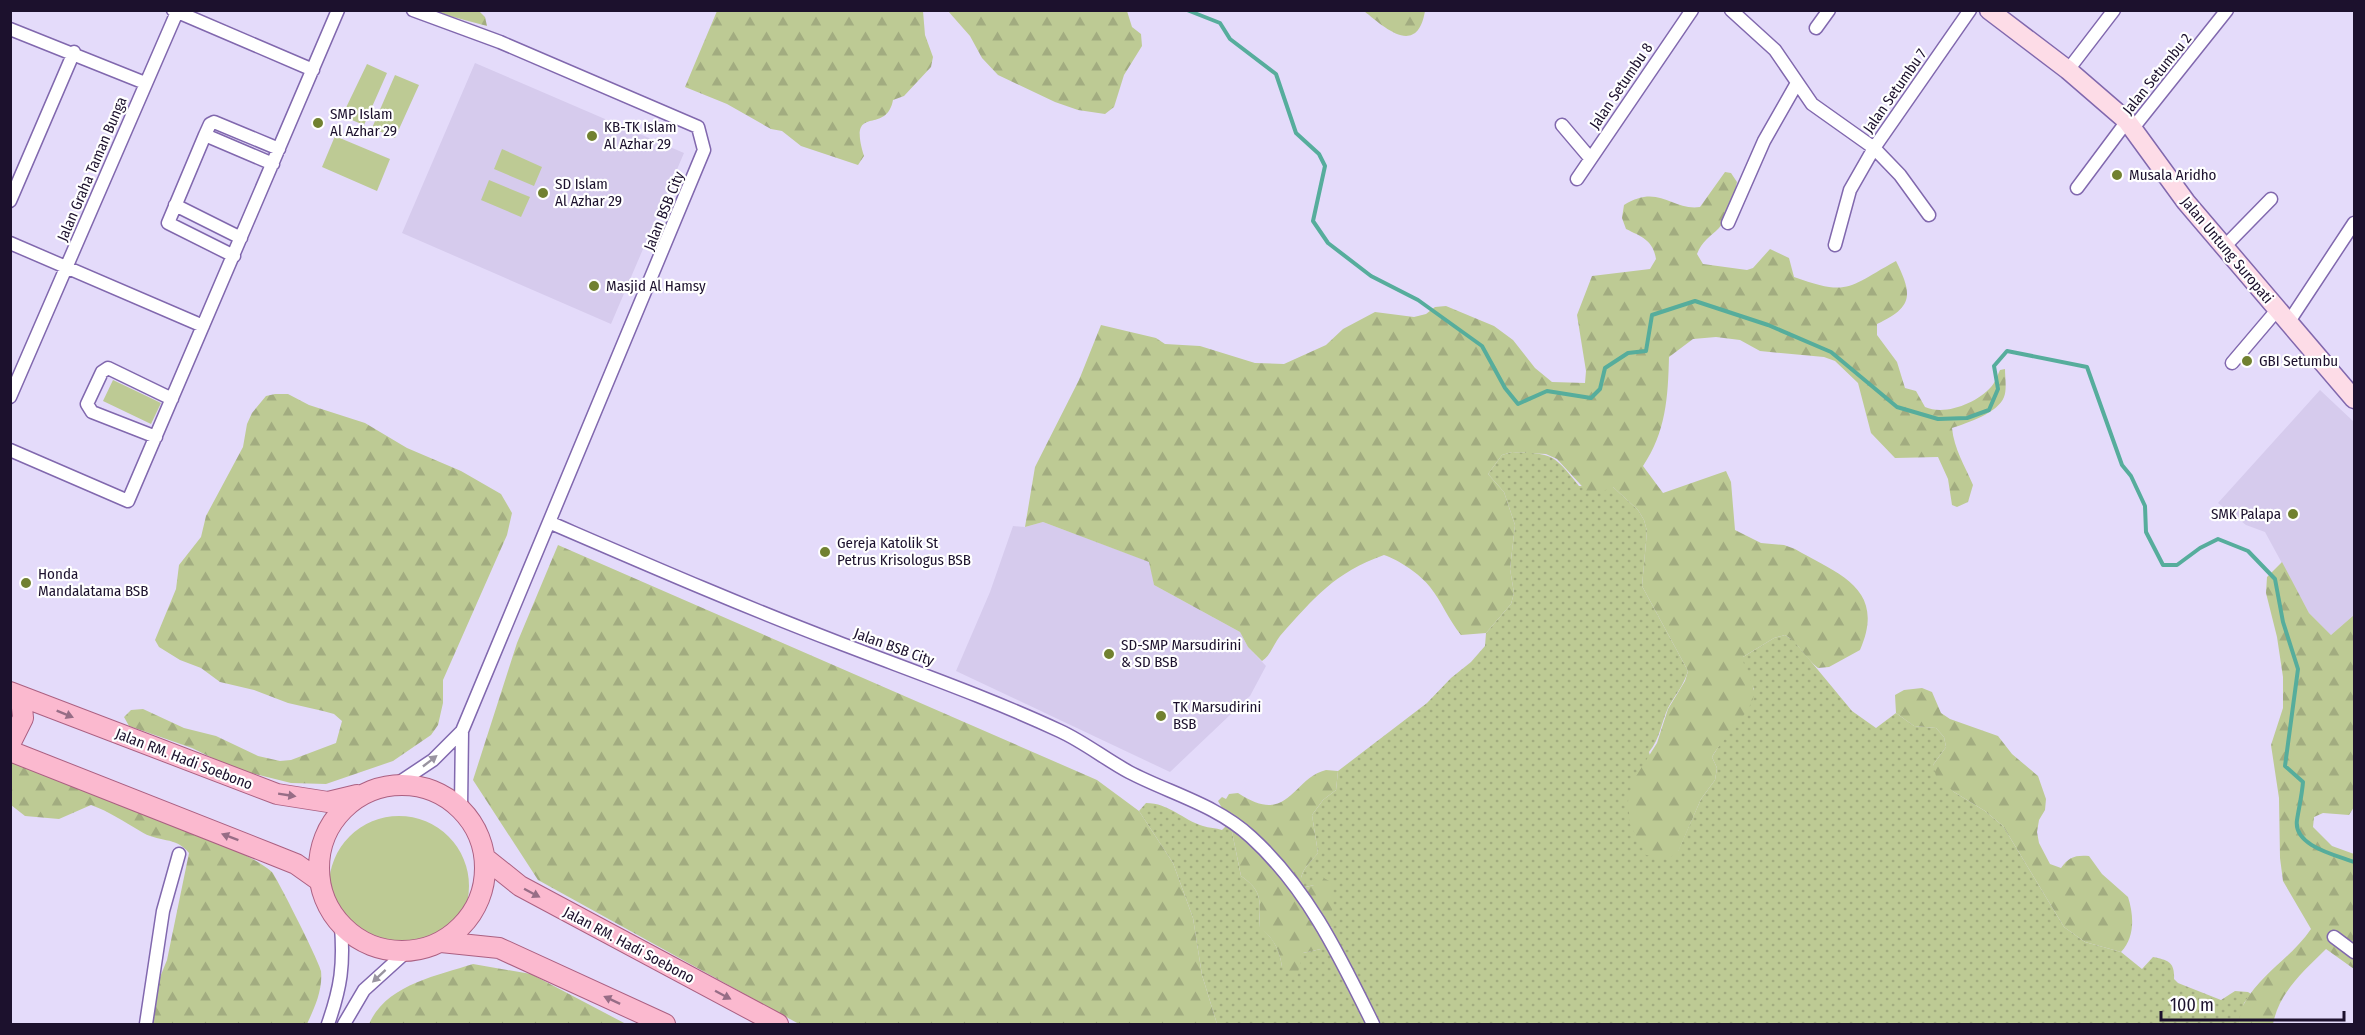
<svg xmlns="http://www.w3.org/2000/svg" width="2365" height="1035" viewBox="0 0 2365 1035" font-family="'Fira Sans Condensed',sans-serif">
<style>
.built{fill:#d6cbed}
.grass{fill:url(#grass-dots)}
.forest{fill:url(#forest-firs)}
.park{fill:#bdca94}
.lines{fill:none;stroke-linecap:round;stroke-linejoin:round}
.stream{stroke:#56ad9c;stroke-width:4}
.street-casing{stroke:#8168ae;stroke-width:15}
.secondary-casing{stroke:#8168ae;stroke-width:21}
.primary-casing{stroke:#ab6082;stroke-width:22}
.street{stroke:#fff;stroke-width:12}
.secondary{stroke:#fddce7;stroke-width:18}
.primary{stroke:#fbb9cf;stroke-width:20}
.oneway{fill:#976d86}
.oneway2{fill:#9994a0}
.poi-dot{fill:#718130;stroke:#fff;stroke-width:2}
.labels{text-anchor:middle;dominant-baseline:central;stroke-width:4.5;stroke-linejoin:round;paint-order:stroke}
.street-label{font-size:15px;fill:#1c112d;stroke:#fff}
.poi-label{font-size:15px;fill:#1c112d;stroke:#fff;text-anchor:start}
</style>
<defs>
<pattern id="grass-dots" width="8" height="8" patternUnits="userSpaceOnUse" patternTransform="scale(1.5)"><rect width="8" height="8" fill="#bdca94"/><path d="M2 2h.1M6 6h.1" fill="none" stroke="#a2ac80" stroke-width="1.8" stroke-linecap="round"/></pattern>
<pattern id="forest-firs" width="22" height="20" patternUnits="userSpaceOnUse" patternTransform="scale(1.5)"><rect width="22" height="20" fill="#bdca94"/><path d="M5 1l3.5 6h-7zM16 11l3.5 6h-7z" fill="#a2ac80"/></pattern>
</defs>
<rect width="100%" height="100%" fill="#e4dbfa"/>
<!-- built -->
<path class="built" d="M475,63L684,153L611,324L402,233Z
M2320,390L2354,422V615L2331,635L2309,613L2265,532L2246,525L2218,503Z
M1043,522L1150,562L1154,585L1240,632L1248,647L1266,666L1250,696L1170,772L956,671L990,592L1013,526L1025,527Z"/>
<!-- grass -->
<path class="grass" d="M1512,452C1554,454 1553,454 1579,486L1613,487L1638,510L1644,520L1647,531L1642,586L1688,671C1684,685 1675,695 1668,708C1661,723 1660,739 1649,752L1678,851L1701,799L1715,780L1717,768L1712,757L1754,689L1743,669V657L1774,638L1785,635L1794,641L1852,711L1876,728L1896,713L1914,726L1936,728L1944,737L1946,747L1933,765L1954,792L1985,811L2003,826L2064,927L2085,942L2121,952L2142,969L2153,957C2168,960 2175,962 2174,979L2178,983L2221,1000L2235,991L2248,992L2251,994L2244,1003L2239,1024H1217L1202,975L1193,918L1173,863L1139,811L1146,803C1169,803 1183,820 1203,826C1209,828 1216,828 1222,830L1230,822L1241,876C1264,892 1260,902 1259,927C1273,936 1280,951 1282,967L1303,953L1321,949L1318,929L1322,924L1333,928L1314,885L1301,888C1298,872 1309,864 1318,853L1312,815L1323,800L1336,790L1338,771L1427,703L1451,678L1471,662L1485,646L1486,633L1511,604L1514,593L1510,569L1515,525L1504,492L1488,474L1502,455Z"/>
<!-- forest -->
<path class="forest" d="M431,11H479L485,17L487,26Z
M717,11H923L925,35L933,57L931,67L904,96L893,100C886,137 847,101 864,156L858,165L801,146L782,131L771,129L727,104L685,87Z
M948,11H1127L1132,27L1141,34L1142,46L1124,75L1114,107L1105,114L1078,110L1055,102L998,75L982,58L970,36Z
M1364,11H1425C1417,58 1384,27 1364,11Z
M1725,172L1731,173L1737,182C1734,197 1729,217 1719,228C1710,237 1702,241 1697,254L1703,264L1747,270L1753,268L1770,249L1789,258L1794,277C1850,297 1848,287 1896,261C1913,295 1913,307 1877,324V335L1897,362L1905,388L1916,391L1925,407C1945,416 1977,403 1991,387C1995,383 1997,376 2000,370L2005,369C2005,377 2007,390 2004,397C1998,413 1967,423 1952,428C1954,449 1965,466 1973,485L1968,502L1957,507L1952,505L1948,479L1938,457L1895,458L1871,433L1858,383L1835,361L1824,357L1760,351L1740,340L1716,337L1693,339L1669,357C1668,397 1666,432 1643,466L1663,493L1726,471L1731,482L1735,530L1761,543L1784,545L1795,549C1838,574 1887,588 1860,650L1829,667L1818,668C1805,658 1799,643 1785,635L1774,638L1743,657C1743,671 1754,681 1754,693C1754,710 1721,740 1712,757L1717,768L1715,780L1701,799L1678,852L1668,859L1646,855L1630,824L1628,801L1633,781L1657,743L1668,709L1685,681L1688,671L1642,586L1647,531L1644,520L1638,510L1613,487L1591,496L1557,459L1546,454L1512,452L1502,455L1488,474L1504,492L1515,525L1510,569L1514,593L1511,604L1486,633L1461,635C1448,619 1442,602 1430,587C1420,574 1399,560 1384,555C1334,573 1315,597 1280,636C1273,645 1271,655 1262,661L1248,647L1240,632L1154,585L1149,562L1043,522L1025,527L1035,467L1079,380L1101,325L1156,338L1165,344L1200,346L1255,363L1284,364L1326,345L1343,329L1375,312L1414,317L1426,314L1435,307L1446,306L1494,326L1513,340L1535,368L1552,382L1585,383L1586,371L1577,315L1592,276L1650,269L1656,259C1653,240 1642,237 1626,229L1622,218L1624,205C1659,183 1672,211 1700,207Z
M275,394H288L309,405L365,423L407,448L461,471L501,494L512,513L507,535L443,680V703L438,725L431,735L393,761L326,784L291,783L235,769L192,748L129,726L124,717L131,710L143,709L184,728L216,736L258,756L280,761L291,760L336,743L342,721L334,714L323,711L288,703L254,690L220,682L201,668L180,660L159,647L155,640L176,589L179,565L201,537L206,516L243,447L247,424L252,413L266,396Z
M558,545L1097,780L1139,811L1173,863L1193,918L1202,975L1217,1024H799L538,880L473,780L517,643Z
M2282,562L2309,613L2331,635L2354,615V807L2349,815L2323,813L2314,817L2313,827L2332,846L2354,854V969L2326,949C2304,971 2279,992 2273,1024H2239C2240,1017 2241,1008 2245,1002C2262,973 2293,956 2311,929L2283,881L2280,858L2279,798L2271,745L2283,708V677L2277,637L2266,593L2267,577Z
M1922,688L1932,692L1941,713L1950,719L1998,736L2012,754L2038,776L2046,799L2045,810L2039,820L2037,832L2039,843L2050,864L2061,868C2069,857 2075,855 2089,856L2102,874L2128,897C2134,916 2135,937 2121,952L2085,942L2064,927L2003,826L1985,811L1954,792L1936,776L1933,765L1946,747L1944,737L1936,728L1914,726L1896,713L1895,695L1904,690Z
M10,756L212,837C232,850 254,857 272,872C277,878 320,963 321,971C323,990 314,1009 307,1024H141L167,960L189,853C176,836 158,843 140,831C123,821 110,812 91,805L59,819L25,816L11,805Z
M1326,770L1338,771L1336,790L1323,800L1312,815L1318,853C1309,864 1297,873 1302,888L1314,885L1322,877L1331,882L1333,928L1322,924L1318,929L1325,945L1321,949L1303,953L1297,976L1282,967C1280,951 1273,936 1259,928C1260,902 1264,892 1241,876L1230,822L1218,801L1222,797L1226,799L1229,794L1238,793C1289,827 1291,779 1326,770Z
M473,964L531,974L626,1024H369C386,985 436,976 473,964Z"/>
<!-- park -->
<path class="park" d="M367,64L387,73L364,125L342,116Z
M395,75L419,85L395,138L372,128Z
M335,136L390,159L377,191L322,167Z
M502,149L542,167L534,186L494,169Z
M489,180L530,197L521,217L481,200Z
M113,380L161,403L151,424L103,401Z
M329 886a70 70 0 1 1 140 0a70 70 0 1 1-140 0Z"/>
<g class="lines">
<!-- stream -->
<path class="stream" d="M1187,10L1220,23L1230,39L1276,74L1296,133L1319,154L1325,166L1313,221L1328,243L1371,276L1418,300L1482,346L1505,388L1518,404L1547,391L1591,398L1600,389L1605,368L1628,353L1646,351L1652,315L1695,301L1768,325L1831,352L1897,407L1938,419L1967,418L1989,410L1998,389L1994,366L2007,351L2087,367L2122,465L2131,476L2145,506L2146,532L2163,565H2177L2200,548L2218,539L2248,551L2275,579L2283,622L2298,669L2285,766L2303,782C2302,795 2299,807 2297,820C2293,846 2336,855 2354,862"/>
<!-- street casing -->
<g class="street-casing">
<path id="street" d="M173,10L313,70
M1731,10L1775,50L1812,104L1874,148L1850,190L1835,245
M1816,28L1829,10
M10,29L145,83
M2068,70L2114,10
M1562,125L1590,158
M2133,128L2227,10
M205,135L168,223L234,256
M273,164L205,135L210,124L214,122L279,149
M1577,179L1692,10
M2077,188L2127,121
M10,201L74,52
M175,205L241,238
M1929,215L1900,175L1874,148L1970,10
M1728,223L1764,141L1797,83
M10,243L203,326
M2224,247L2271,199
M2288,323L2354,223
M2232,363L2277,310
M10,397L177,12
M156,437L92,412L87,404L102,372L108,368L172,399
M10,450L128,501L338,10
M551,523C646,564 740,605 837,642C912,671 987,697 1060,731C1084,742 1105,759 1129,772C1169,793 1217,805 1251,837C1308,889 1340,957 1373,1024
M394,786L433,760L462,731L704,150L698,127L500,42L413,10
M461,807L462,731
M2334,937L2354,952
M146,1024L163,911L179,854
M328,1024C341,987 344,965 341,926
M344,1024L364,990L406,952"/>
</g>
<!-- secondary casing -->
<g class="secondary-casing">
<path id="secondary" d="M1989,10L2068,70L2127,121L2186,202L2354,399"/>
</g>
<!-- primary casing -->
<g class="primary-casing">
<path id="primary" d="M10,692L277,794L328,802L357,795
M10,744L23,718L21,697
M10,751L271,854L296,864L320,881
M319 868a83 83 0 1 1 166 0a83 83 0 1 1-166 0Z
M485,858L520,886L778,1024
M441,942L499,948L665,1024"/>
</g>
<!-- street -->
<use href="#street" class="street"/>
<!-- secondary -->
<use href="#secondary" class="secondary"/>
<!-- primary -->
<use href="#primary" class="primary"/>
</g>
<!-- one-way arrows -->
<defs><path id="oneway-solid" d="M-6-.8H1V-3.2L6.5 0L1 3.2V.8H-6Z" transform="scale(1.5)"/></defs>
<g class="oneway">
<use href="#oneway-solid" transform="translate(65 714) rotate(22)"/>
<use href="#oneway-solid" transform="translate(287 795) rotate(9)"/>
<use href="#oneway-solid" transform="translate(230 837) rotate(-159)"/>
<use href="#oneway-solid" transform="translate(532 893) rotate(28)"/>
<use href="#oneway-solid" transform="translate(723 995) rotate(28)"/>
<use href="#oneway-solid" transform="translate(612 1000) rotate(-155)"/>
</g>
<g class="oneway2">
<use href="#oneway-solid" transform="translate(430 761) rotate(-38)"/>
<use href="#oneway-solid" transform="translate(379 976) rotate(137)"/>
</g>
<!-- markers -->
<g class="poi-dot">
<circle cx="318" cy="123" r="6"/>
<circle cx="592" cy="136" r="6"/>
<circle cx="2117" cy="175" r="6"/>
<circle cx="543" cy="193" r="6"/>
<circle cx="594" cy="286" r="6"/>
<circle cx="2247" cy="361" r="6"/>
<circle cx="2293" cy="514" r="6"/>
<circle cx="825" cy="552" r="6"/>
<circle cx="26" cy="583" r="6"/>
<circle cx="1109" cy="654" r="6"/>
<circle cx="1161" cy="716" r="6"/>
</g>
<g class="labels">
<!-- street labels -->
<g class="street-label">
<text transform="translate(2157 74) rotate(-51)">Jalan Setumbu 2</text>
<text transform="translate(1621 86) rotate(-56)">Jalan Setumbu 8</text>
<text transform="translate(1895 91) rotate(-55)">Jalan Setumbu 7</text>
<text transform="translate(92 169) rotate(-67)">Jalan Graha Taman Bunga</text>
<text transform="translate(664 211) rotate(-68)">Jalan BSB City</text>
<text transform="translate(2227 250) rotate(50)">Jalan Untung Suropati</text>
<text transform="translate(894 647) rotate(20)">Jalan BSB City</text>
<text transform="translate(184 759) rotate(21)">Jalan RM. Hadi Soebono</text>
<text transform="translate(629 945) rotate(28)">Jalan RM. Hadi Soebono</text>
</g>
<!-- poi labels -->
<g class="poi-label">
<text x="330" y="114">SMP Islam<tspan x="330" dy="17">Al Azhar 29</tspan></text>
<text x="604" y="127">KB-TK Islam<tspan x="604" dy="17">Al Azhar 29</tspan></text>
<text x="2129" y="175">Musala Aridho</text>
<text x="555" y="184">SD Islam<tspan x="555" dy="17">Al Azhar 29</tspan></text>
<text x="606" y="286">Masjid Al Hamsy</text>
<text x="2259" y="361">GBI Setumbu</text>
<text x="2281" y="514" text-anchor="end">SMK Palapa</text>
<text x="837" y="543">Gereja Katolik St<tspan x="837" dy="17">Petrus Krisologus BSB</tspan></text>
<text x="38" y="574">Honda<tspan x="38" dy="17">Mandalatama BSB</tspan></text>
<text x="1121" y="645">SD-SMP Marsudirini<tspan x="1121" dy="17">&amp; SD BSB</tspan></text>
<text x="1173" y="707">TK Marsudirini<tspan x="1173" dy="17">BSB</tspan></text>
</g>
</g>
<!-- border -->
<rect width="2365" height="1035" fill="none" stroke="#1c112d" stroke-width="24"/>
<!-- scale -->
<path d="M2161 1011v9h183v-9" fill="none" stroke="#1c112d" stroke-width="3"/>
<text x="2170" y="1011" font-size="18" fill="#1c112d" stroke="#ffffff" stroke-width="4.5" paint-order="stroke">100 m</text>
</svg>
